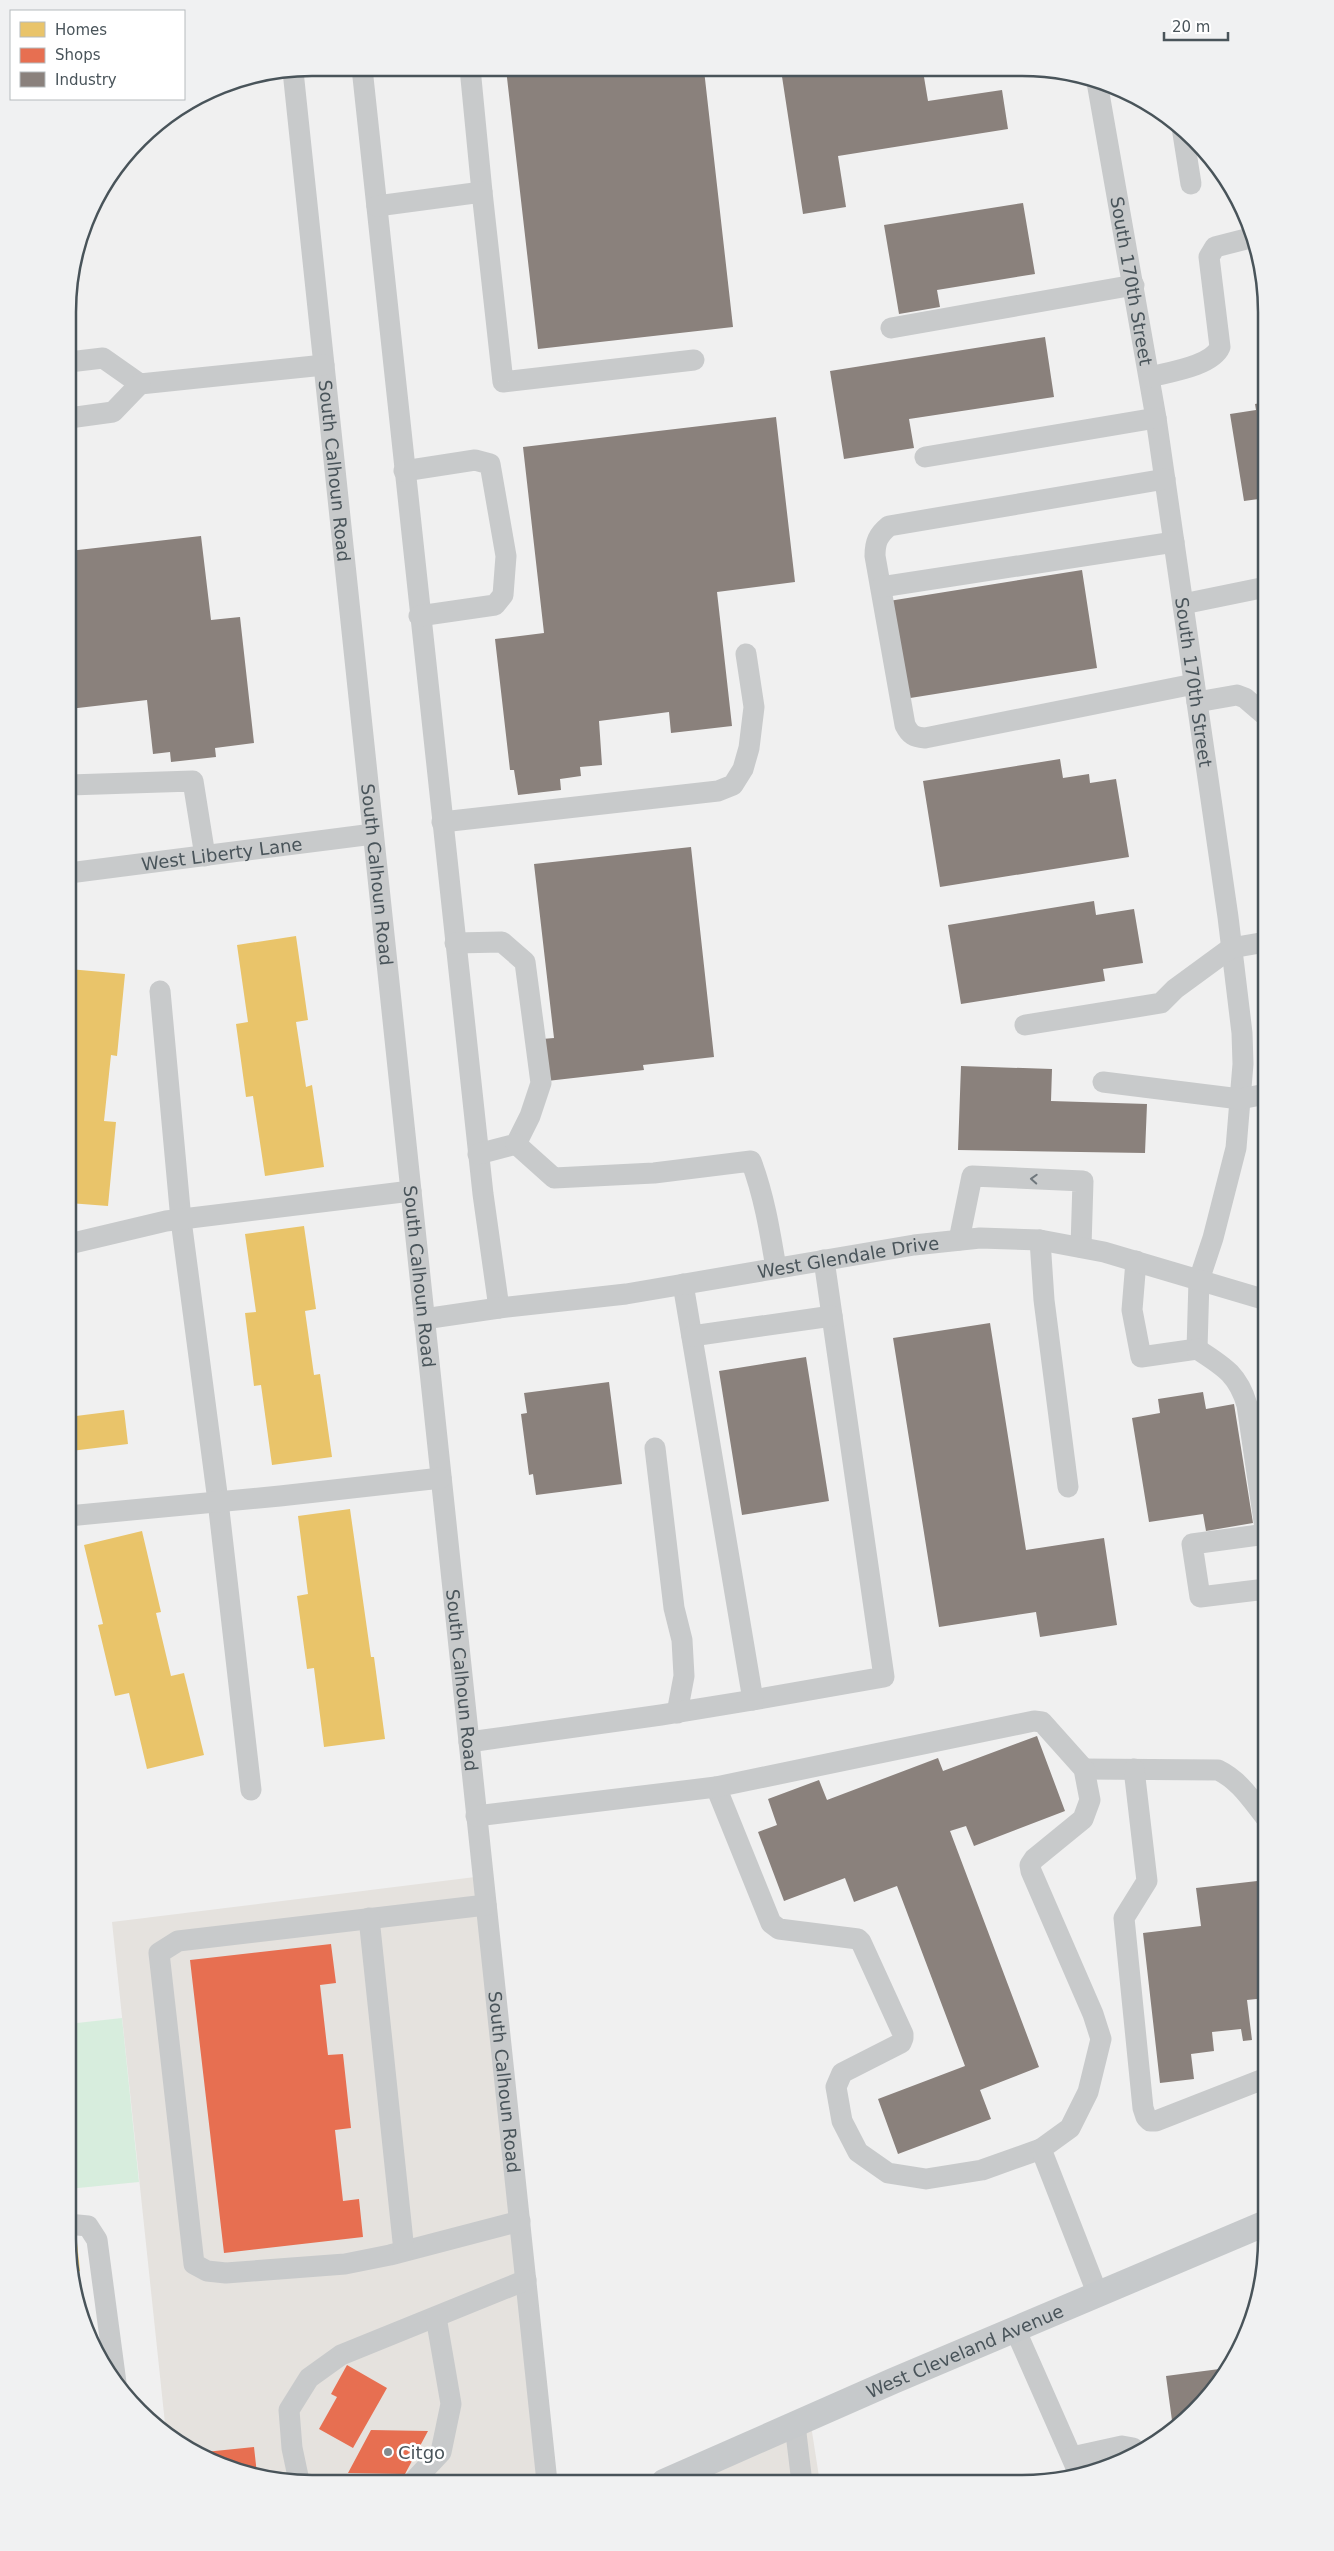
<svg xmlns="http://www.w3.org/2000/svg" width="1334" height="2551" viewBox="0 0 1334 2551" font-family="'DejaVu Sans',sans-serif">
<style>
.commercial{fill:#e5e2de}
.green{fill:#d7eddd}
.homes{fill:#e9c46a}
.shops{fill:#e76f51}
.industry{fill:#8a817c}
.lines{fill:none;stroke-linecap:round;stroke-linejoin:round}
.minor{stroke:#c8cacb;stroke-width:21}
.major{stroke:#c6c9cb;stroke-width:26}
.oneway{stroke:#6f777c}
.poi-dot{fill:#838b8e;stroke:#fff;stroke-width:2}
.labels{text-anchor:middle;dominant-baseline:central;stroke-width:5;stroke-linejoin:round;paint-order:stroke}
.street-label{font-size:18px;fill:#49545a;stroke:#fff}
.poi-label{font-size:18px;fill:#49545a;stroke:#fff;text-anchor:start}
.rim{fill:none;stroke:#49545a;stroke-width:2.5}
</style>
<rect width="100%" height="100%" fill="#f0f0f0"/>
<!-- commercial -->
<path class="commercial" d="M483,1876L547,2482L280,2481L204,2458L166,2433L112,1922Z
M810,2419L820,2483L664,2482Z"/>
<!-- green -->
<path class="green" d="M122,2018L139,2182L68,2189V2024Z"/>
<!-- homes -->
<path class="homes" d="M296,936L308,1020L296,1022L306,1087L312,1085L324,1167L265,1176L253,1096L246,1097L236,1024L248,1022L237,945Z
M69,969L125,974L117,1056L111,1055L104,1121L116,1122L108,1206L69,1203Z
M304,1226L316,1309L305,1311L314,1375L320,1374L332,1457L272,1465L261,1385L254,1386L245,1313L256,1312L245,1234Z
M124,1410L128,1444L71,1451L68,1417Z
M350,1509L371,1657H374L385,1739L324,1747L314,1668L307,1669L297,1596L308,1594L298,1516Z
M142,1531L161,1612L156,1613L171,1676L184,1673L204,1755L147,1769L129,1693L115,1696L98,1625L103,1624L84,1545Z
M77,2243L80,2271L73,2272L68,2244Z
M83,2301L86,2328L80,2317L78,2302Z"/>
<!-- shops -->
<path class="shops" d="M331,1944L336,1983L320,1985L328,2055L343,2054L351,2128L335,2130L343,2201L359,2199L363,2237L224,2253L190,1960Z
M347,2365L387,2388L353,2448L319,2429L337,2397L331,2394Z
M371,2430L428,2431L405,2474L348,2473Z
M254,2447L257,2474L205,2459V2452Z"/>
<!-- industry -->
<path class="industry" d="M506,69L704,70L733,327L538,349Z
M781,70L923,71L928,101L1002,90L1008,129L838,156L846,207L803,214Z
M1023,203L1035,274L937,290L940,307L899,314L884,225Z
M1045,337L1054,397L909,419L914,448L844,459L830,371Z
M1266,402V498L1244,501L1230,414L1256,410L1255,404Z
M776,417L795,582L717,592L732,726L671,733L669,712L599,721L602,765L580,767L581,776L560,779L561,790L518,795L514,770H510L495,639L544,633L523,447Z
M201,536L211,620L240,617L254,743L215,748L216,757L171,762L170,752L153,754L147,700L69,709V551Z
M1082,570L1097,668L904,699L889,601Z
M1060,759L1063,778L1089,774L1090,783L1116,779L1129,857L940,887L923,781Z
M691,847L714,1057L643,1065L644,1070L547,1081L542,1039L554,1038L534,864Z
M1094,901L1096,915L1134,909L1143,963L1103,969L1105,981L961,1004L948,925Z
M961,1066L1052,1069L1051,1101L1147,1104L1145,1153L958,1150Z
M990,1323L1026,1550L1104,1538L1117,1625L1040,1637L1036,1612L939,1627L893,1338Z
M806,1357L829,1501L742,1515L719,1371Z
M609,1382L622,1484L536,1495L533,1474L529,1475L521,1414L527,1413L524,1393Z
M1203,1392L1206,1409L1234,1404L1253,1523L1206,1531L1203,1514L1149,1522L1132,1418L1160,1413L1158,1399Z
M1037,1736L1065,1811L974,1846L966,1826L950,1831L1039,2067L980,2090L991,2119L898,2154L878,2099L965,2066L897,1886L854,1902L845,1878L784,1901L758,1832L777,1825L768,1799L819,1780L827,1800L938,1758L943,1771Z
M1266,1880V1998L1247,2000L1252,2040L1243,2041L1241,2029L1212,2032L1214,2051L1191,2054L1194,2079L1160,2083L1143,1933L1201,1926L1196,1888Z
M1227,2368L1216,2388L1173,2428L1166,2376Z"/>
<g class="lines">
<!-- minor -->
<g class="minor">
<path d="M362,68L483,1194L499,1308"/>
<path d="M470,68L482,192"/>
<path id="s1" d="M293,71L547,2482"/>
<path id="s2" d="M1097,82L1156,418L1228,917L1242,1033L1243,1064L1236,1148L1213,1238L1199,1280L1197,1349L1141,1357L1132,1310L1136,1261"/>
<path d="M1182,127L1191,184"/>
<path d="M377,206L482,192L503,382L694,360"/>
<path d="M891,328L1134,285"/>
<path d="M69,362L103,358L140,384L324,365"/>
<path d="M1150,377C1169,372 1212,366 1220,347L1209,257L1215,247L1254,237"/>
<path d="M69,418L113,412L140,384"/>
<path d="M925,457L1156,418"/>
<path d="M404,471L475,460L490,464L506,556L503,595L495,605L419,616"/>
<path d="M1165,479L889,526C878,535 875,542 875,556L905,725C910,735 914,737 925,738L1194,684"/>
<path d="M881,587L1174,542"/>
<path d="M1183,604L1266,587"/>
<path d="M1197,702L1237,695L1245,698L1266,716"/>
<path d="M69,785L193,781L205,856"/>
<path d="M442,822L718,791L733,785L743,769L749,748L754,707L746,654"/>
<path id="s3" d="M69,873L373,834"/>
<path d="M455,943L502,942L525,962L541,1083L530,1116L516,1144L478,1154"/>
<path d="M160,991L181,1220L218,1501L251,1790"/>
<path d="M1025,1025L1161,1003L1175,989L1231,948L1266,942"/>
<path d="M1103,1082L1240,1099L1266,1094"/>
<path d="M516,1144L554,1178L654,1173L751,1161C764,1195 770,1232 776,1268"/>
<path d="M959,1240L972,1176L1083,1181L1081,1247"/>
<path d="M1040,1240L1044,1300L1068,1487"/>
<path d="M69,1244L166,1221L411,1191"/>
<path d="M683,1284L753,1700L884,1677L824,1260"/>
<path id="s4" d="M424,1319L499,1308L626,1294L914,1245L980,1238L1040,1240L1104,1252L1266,1300"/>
<path d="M692,1336L832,1316"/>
<path d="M1197,1349C1223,1366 1238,1374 1247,1405L1266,1535"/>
<path d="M655,1448L674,1608L682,1640L684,1676L677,1713"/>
<path d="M68,1516L280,1496L441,1478"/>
<path d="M1266,1534L1192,1544L1200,1597L1266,1589"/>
<path d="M469,1742L661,1715L753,1700"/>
<path d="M1084,1769L1218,1770C1239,1780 1251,1799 1266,1818"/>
<path d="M1134,1769L1147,1881L1124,1918L1143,2108L1146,2117L1150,2121H1156L1266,2078"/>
<path d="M716,1787L771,1923L779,1929L858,1939L861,1942L903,2034V2038L901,2043L842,2073L836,2087L842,2121L858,2152L888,2173L926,2179L982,2170L1041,2149"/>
<path d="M476,1816L716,1787L1034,1721L1042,1722L1084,1769L1090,1800L1083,1819L1034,1859L1030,1865L1031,1871L1093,2014L1101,2039L1088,2092L1070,2128L1041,2149L1098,2295"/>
<path d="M486,1905L178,1941L159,1953L194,2264L207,2271L226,2273L345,2264L390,2255L520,2221"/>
<path d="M369,1918L404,2251"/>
<path d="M68,2224L88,2226L97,2240L116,2383"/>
<path d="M1015,2329L1079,2474"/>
<path d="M795,2425L802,2483"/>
<path d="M1072,2457L1122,2446L1133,2448L1137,2452"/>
<path d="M299,2481L292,2448L289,2410L309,2378L341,2355L526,2280"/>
<path d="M413,2482L441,2452L451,2404L436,2317"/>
</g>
<!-- major -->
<path class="major" id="s5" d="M664,2482L893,2381L1266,2223"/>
</g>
<!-- one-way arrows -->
<defs><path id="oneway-chevron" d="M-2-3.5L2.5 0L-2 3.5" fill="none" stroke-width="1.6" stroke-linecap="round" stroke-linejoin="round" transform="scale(1.25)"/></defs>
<use class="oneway" href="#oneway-chevron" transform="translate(1034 1179) rotate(-177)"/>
<!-- markers -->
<circle class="poi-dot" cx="388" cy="2452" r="5"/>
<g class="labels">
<!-- street labels -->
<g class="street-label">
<text stroke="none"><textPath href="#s2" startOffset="202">South 170th Street</textPath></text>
<text stroke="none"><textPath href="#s1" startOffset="402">South Calhoun Road</textPath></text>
<text stroke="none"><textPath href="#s2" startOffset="608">South 170th Street</textPath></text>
<text stroke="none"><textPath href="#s3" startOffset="154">West Liberty Lane</textPath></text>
<text stroke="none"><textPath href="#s1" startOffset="808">South Calhoun Road</textPath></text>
<text stroke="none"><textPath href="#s4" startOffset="429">West Glendale Drive</textPath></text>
<text stroke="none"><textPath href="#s1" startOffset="1212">South Calhoun Road</textPath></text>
<text stroke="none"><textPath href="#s1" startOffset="1618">South Calhoun Road</textPath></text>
<text stroke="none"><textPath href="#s1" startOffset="2022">South Calhoun Road</textPath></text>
<text stroke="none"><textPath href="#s5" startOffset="328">West Cleveland Avenue</textPath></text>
</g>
<!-- poi labels -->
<g class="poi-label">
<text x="398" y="2452">Citgo</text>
</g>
</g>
<!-- crop -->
<path d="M0 0H1334V2551H0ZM312 76H1022A236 236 0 0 1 1258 312V2239A236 236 0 0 1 1022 2475H312A236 236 0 0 1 76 2239V312A236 236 0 0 1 312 76Z" fill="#f0f1f2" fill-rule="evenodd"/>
<path class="rim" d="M312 76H1022A236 236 0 0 1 1258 312V2239A236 236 0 0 1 1022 2475H312A236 236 0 0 1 76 2239V312A236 236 0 0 1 312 76Z"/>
<!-- legend -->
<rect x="10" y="10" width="175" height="90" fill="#ffffff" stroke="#b6bbbd"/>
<rect x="20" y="22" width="25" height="15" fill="#e9c46a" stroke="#b6bbbd"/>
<text x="55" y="35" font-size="15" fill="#49545a">Homes</text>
<rect x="20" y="48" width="25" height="15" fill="#e76f51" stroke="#b6bbbd"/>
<text x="55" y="60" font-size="15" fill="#49545a">Shops</text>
<rect x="20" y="72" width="25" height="15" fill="#8a817c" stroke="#b6bbbd"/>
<text x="55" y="85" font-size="15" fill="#49545a">Industry</text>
<!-- scale -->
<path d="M1164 32v8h64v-8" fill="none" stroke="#49545a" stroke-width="2.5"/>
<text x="1172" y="32" font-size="15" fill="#49545a" stroke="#ffffff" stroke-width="4" paint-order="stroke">20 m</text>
</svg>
